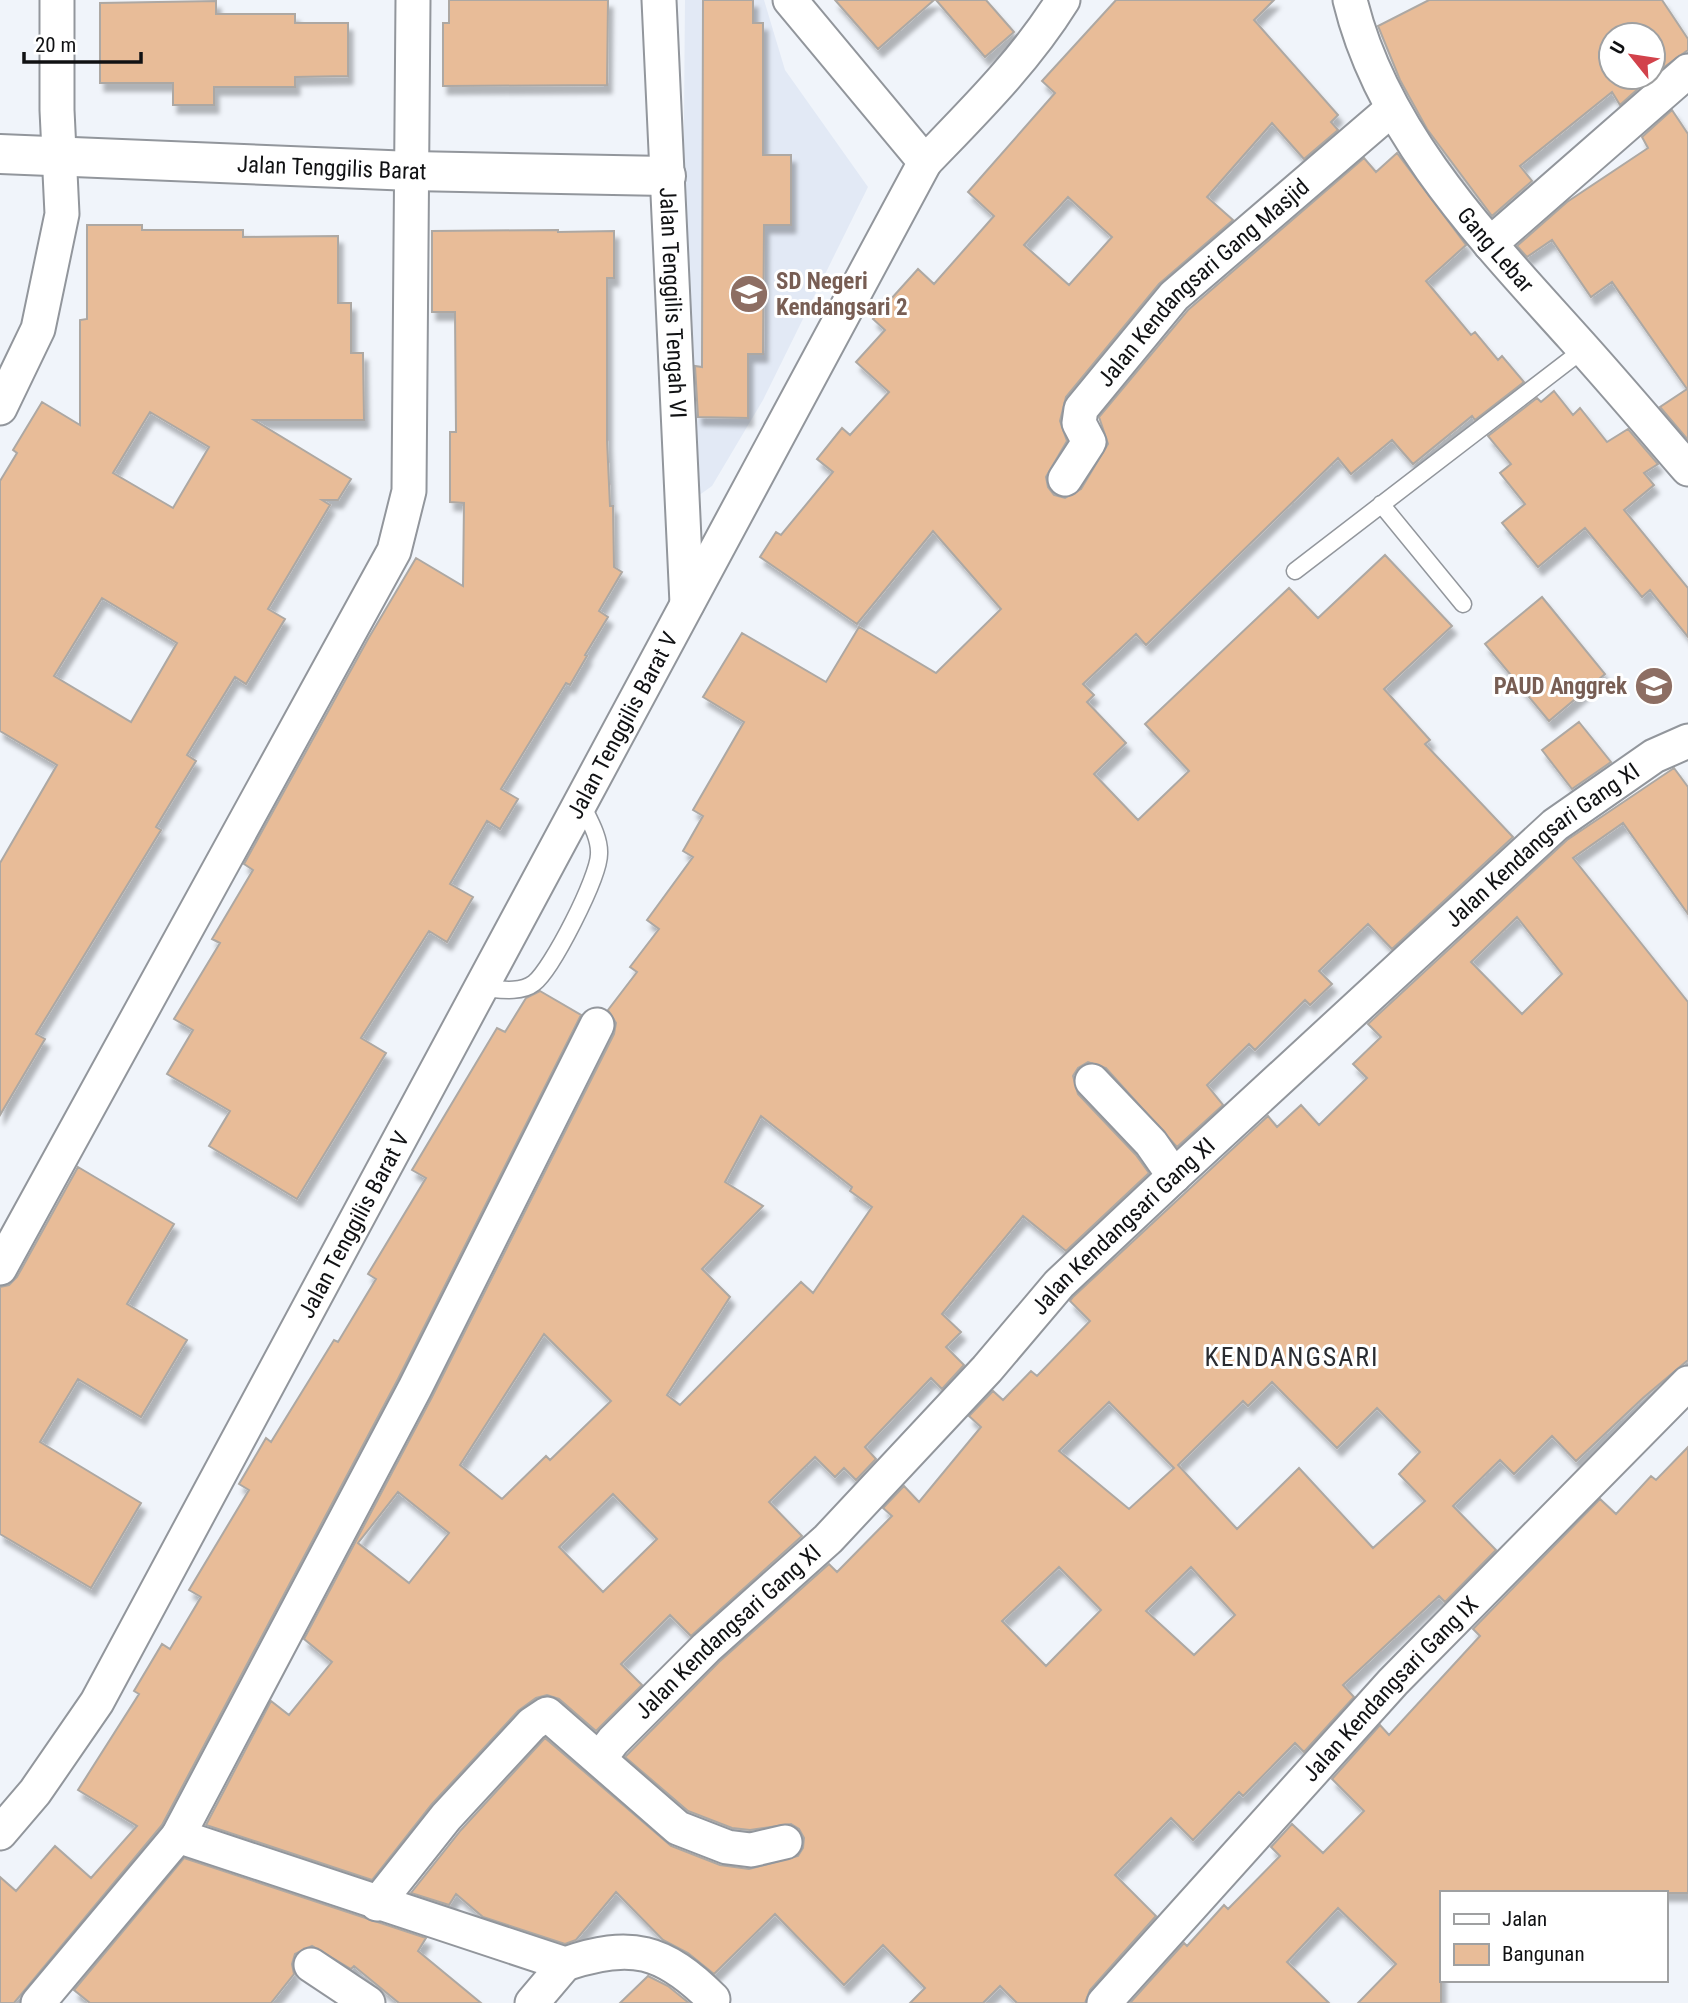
<svg xmlns="http://www.w3.org/2000/svg" width="1688" height="2003" viewBox="0 0 1688 2003" font-family="'Roboto Condensed',sans-serif">
<style>
.built{fill:#e2e9f5}
.building{fill:#e8bc98;stroke:#ada8a3;stroke-width:2;fill-rule:evenodd;filter:url(#shadow)}
.lines{fill:none;stroke-linecap:round;stroke-linejoin:round}
.service-casing{stroke:#92969c;stroke-width:19}
.minor-casing{stroke:#92969c;stroke-width:37}
.tertiary-casing{stroke:#92969c;stroke-width:42}
.service{stroke:#fff;stroke-width:16}
.minor{stroke:#fff;stroke-width:33}
.tertiary{stroke:#fff;stroke-width:38}
.labels{text-anchor:middle;dominant-baseline:central;stroke-width:6;stroke-linejoin:round;paint-order:stroke}
.street-label{font-size:23px;fill:#101113;stroke:#fff}
.education-label{font-size:23px;font-weight:bold;fill:#785e54;stroke:#fff;text-anchor:start}
.quarter-label{font-size:26px;letter-spacing:2px;fill:#2a2c31;stroke:#fff}
</style>
<defs>
<filter id="shadow"><feDropShadow dx="4.5" dy="8" stdDeviation="2" flood-color="#0004"/></filter>
</defs>
<rect width="100%" height="100%" fill="#f0f4fa"/>
<!-- built -->
<path class="built" d="M685,0H764L785,70L868,187L763,400L712,486L691,501L681,464Z"/>
<!-- building -->
<path class="building" d="M449,0H608L607,85L443,86V23H449Z
M703,0H753V23H763V155H791V225H764L763,354H748V418L698,417L695,366L702,367Z
M835,0H934L878,49Z
M936,0H986L1014,32L985,57Z
M1116,0H1274L1254,20L1338,115L1331,122L1338,130L1304,159L1272,123L1207,197L1233,220L1159,284L1066,397L1060,421L1067,441L1046,477L1048,487L1054,495L1065,498L1081,489L1108,444L1099,417L1188,310L1364,158L1376,172L1397,153L1466,245L1426,281L1471,335L1475,332L1498,360L1502,356L1524,382L1475,420L1472,416L1413,464L1392,440L1351,474L1338,458L1146,645L1136,634L1083,684L1094,695L1087,702L1126,743L1094,774L1138,820L1189,771L1145,724L1289,588L1318,618L1385,555L1452,626L1384,689L1430,740L1425,744L1513,837L1392,949L1368,924L1319,971L1332,984L1310,1005L1305,1000L1255,1050L1249,1044L1207,1085L1223,1105L1177,1147L1106,1068L1088,1062L1078,1068L1073,1076L1078,1094L1136,1155L1149,1173L1066,1251L1023,1216L942,1314L961,1332L946,1347L964,1365L942,1389L931,1378L865,1447L876,1459L856,1480L844,1468L835,1477L815,1457L769,1502L802,1536L691,1636L670,1615L621,1664L642,1685L596,1731L559,1699L547,1695L536,1698L518,1711L432,1804L372,1880L206,1825L271,1701L289,1715L332,1662L304,1639L432,1397L614,1034L616,1023L608,1010L637,972L630,967L659,929L647,920L693,857L683,851L703,816L693,810L744,722L703,697L742,633L826,682L859,627L936,673L1001,609L933,531L857,624L760,557L776,532L781,535L833,472L817,459L842,428L850,435L889,392L856,362L885,330L873,319L918,269L934,284L994,216L968,192L1055,93L1042,81ZM1068,197L1112,237L1069,285L1024,245ZM761,1116L852,1187L850,1191L872,1207L813,1293L801,1282L680,1405L667,1395L730,1297L702,1269L763,1206L725,1182ZM544,1334L611,1401L550,1460L546,1456L502,1499L460,1465ZM398,1492L449,1533L409,1583L358,1543ZM613,1494L657,1539L603,1592L559,1547Z
M1429,0H1662L1688,39V50L1653,75V35H1611V77L1650,78L1620,105L1612,92L1520,166L1532,181L1492,216L1427,129L1400,80L1378,26Z
M216,1V14H295V23H348V76L295,77V87H214V105H173V83H100V3Z
M1672,110L1688,134V440L1660,407L1687,389L1612,282L1591,297L1552,240L1527,257L1517,246L1567,202L1648,148L1642,137Z
M87,225H142V230H243V237L338,236V303H351V353H363L364,420H254L351,479L338,500H322L330,505L268,609L285,619L246,684L235,677L187,755L196,761L156,827L161,830L36,1034L45,1039L0,1115V863L57,765L0,731V481L17,453L13,450L42,402L80,425V320L87,319ZM150,412L209,447L173,508L113,473ZM102,598L177,643L131,722L54,676Z
M558,230V232L614,231V278H607V440L610,506H613L614,567L622,572L599,611L608,617L585,655L587,656L570,685L566,683L501,789L518,799L500,829L487,821L450,884L473,897L447,942L429,931L361,1038L386,1053L297,1199L209,1146L230,1111L167,1074L193,1030L174,1019L220,943L212,939L253,870L244,864L368,639L416,558L463,586L464,503L450,502V432H456L455,312H432V231Z
M1554,391L1573,415L1580,408L1607,442L1628,429L1658,464L1644,473L1654,485L1624,510L1688,588V637L1650,590L1642,597L1585,528L1538,567L1502,523L1525,504L1500,473L1511,464L1488,436L1537,398L1541,402Z
M1542,597L1605,674L1549,721L1485,644Z
M1579,722L1611,762L1572,789L1542,750Z
M1674,768L1688,787V914L1623,823L1573,858L1688,1002V1360L1643,1398L1576,1461L1552,1436L1514,1474L1500,1460L1453,1506L1496,1550L1445,1602L1439,1596L1343,1685L1354,1697L1304,1752L1295,1743L1243,1796L1239,1792L1193,1840L1171,1818L1115,1875L1156,1916L1090,1990L1085,2003H1017L1000,1986L983,2003H910L925,1988L883,1945L844,1985L775,1914L714,1974L688,1953L663,1940L616,1892L576,1940L565,1944L483,1917L456,1894L449,1905L411,1893L461,1830L545,1738L671,1846L720,1865L749,1869L798,1856L803,1848L804,1838L799,1829L791,1824L750,1830L732,1828L688,1811L625,1757L719,1662L829,1564L837,1572L892,1516L883,1508L904,1486L919,1502L981,1427L969,1416L993,1391L1003,1400L1031,1371L1037,1376L1090,1321L1070,1301L1073,1297L1268,1116L1277,1127L1301,1105L1319,1125L1367,1078L1353,1064L1381,1037L1368,1024L1567,840ZM1517,917L1562,974L1522,1014L1471,962ZM1272,1382L1337,1448L1377,1408L1420,1452L1399,1474L1425,1501L1373,1548L1299,1468L1237,1529L1178,1465L1243,1401L1248,1406ZM1109,1402L1174,1468L1129,1509L1059,1451ZM1059,1567L1101,1610L1046,1666L1002,1621ZM1191,1567L1235,1615L1194,1655L1146,1611Z
M540,991L581,1015L398,1379L162,1825L14,2003H0V1877L16,1891L55,1846L91,1878L137,1826L78,1790L139,1694L134,1691L162,1644L170,1649L201,1597L189,1590L249,1490L239,1484L266,1438L271,1442L334,1340L338,1342L376,1279L368,1274L426,1178L412,1170L497,1028L505,1032L526,998Z
M78,1167L174,1224L127,1304L187,1340L141,1417L78,1379L40,1442L141,1503L91,1588L0,1534V1287L9,1285L17,1277Z
M1688,1447V1893H1441V2003H1358L1396,1964L1338,1908L1287,1962L1329,2003H1130L1184,1943L1187,1946L1224,1905L1228,1909L1280,1856L1271,1847L1292,1824L1323,1853L1364,1811L1332,1779L1380,1725L1389,1735L1480,1636L1473,1629L1600,1499L1616,1514L1651,1476L1656,1480Z
M184,1858L426,1938L418,1951L481,2003H399L354,1966L351,1969L312,1946L295,1954L292,1964L294,1974L271,2003H90L74,1990Z
M648,1976L668,1986L689,2003H620Z"/>
<g class="lines">
<!-- service casing -->
<g class="service-casing">
<path id="service" d="M1381,504L1463,604
M1295,571L1584,349
M481,988C497,989 520,994 534,983C552,969 599,877 599,854C600,837 588,818 581,803"/>
</g>
<!-- minor casing -->
<g class="minor-casing">
<g id="minor">
<path id="s1" d="M659,0L687,604"/>
<path id="s2" d="M1350,0C1382,133 1484,238 1573,337C1612,380 1650,425 1688,469"/>
<path d="M925,162C975,110 1025,61 1063,0"/>
<path d="M1490,244L1688,71"/>
<path d="M0,408L38,329L62,214L57,110V0"/>
<path id="s3" d="M1065,479L1089,442L1079,423L1081,409L1174,296L1392,109"/>
<path d="M1092,1081L1151,1143L1174,1176"/>
<path d="M0,1268L394,551L409,491L413,0"/>
<path id="s4" d="M600,1758L613,1741L706,1648L828,1539L987,1369L1059,1284L1174,1176L1555,825L1654,756L1688,741"/>
<path id="s5" d="M0,1833L35,1792L97,1702L925,162L790,0"/>
<path d="M178,1836L415,1388L597,1025"/>
<path d="M377,1904L446,1817L532,1724L547,1714L678,1828L727,1847L751,1850L785,1842"/>
<path d="M311,1965L368,2003"/>
<path d="M38,2003L178,1836L565,1964C631,1941 664,1950 713,1999"/>
<path d="M532,2003L565,1964"/>
<path id="s6" d="M1104,2003L1393,1682L1688,1383"/>
</g>
</g>
<!-- tertiary casing -->
<g class="tertiary-casing">
<g id="tertiary">
<path id="s7" d="M0,154L412,171L666,176"/>
</g>
</g>
<!-- service -->
<use href="#service" class="service"/>
<!-- minor -->
<use href="#minor" class="minor"/>
<!-- tertiary -->
<use href="#tertiary" class="tertiary"/>
</g>
<!-- icons -->
<defs>
<g id="school-disc" transform="scale(2.0125)"><circle r="9.5" fill="#8d6e63" stroke="#fff"/><path d="M0-5L7-2L0 1L-7-2ZM-4 1L0 2.5L4 1V4Q0 6-4 4Z" fill="#fff"/></g>
</defs>
<g fill-rule="evenodd">
<use href="#school-disc" x="749" y="294"/>
<use href="#school-disc" x="1654" y="686"/>
</g>
<g class="labels">
<!-- street labels -->
<g class="street-label">
<text stroke="none"><textPath href="#s7" startOffset="332">Jalan Tenggilis Barat</textPath></text>
<text stroke="none"><textPath href="#s2" startOffset="292">Gang Lebar</textPath></text>
<text stroke="none"><textPath href="#s3" startOffset="256">Jalan Kendangsari Gang Masjid</textPath></text>
<text stroke="none"><textPath href="#s1" startOffset="303">Jalan Tenggilis Tengah VI</textPath></text>
<text stroke="none"><textPath href="#s5" startOffset="1272">Jalan Tenggilis Barat V</textPath></text>
<text stroke="none"><textPath href="#s4" startOffset="1314">Jalan Kendangsari Gang XI</textPath></text>
<text stroke="none"><textPath href="#s5" startOffset="705">Jalan Tenggilis Barat V</textPath></text>
<text stroke="none"><textPath href="#s4" startOffset="747">Jalan Kendangsari Gang XI</textPath></text>
<text stroke="none"><textPath href="#s4" startOffset="180">Jalan Kendangsari Gang XI</textPath></text>
<text stroke="none"><textPath href="#s6" startOffset="425">Jalan Kendangsari Gang IX</textPath></text>
</g>
<!-- education labels -->
<g class="education-label">
<text x="776" y="281">SD Negeri<tspan x="776" dy="26">Kendangsari 2</tspan></text>
<text x="1627" y="686" text-anchor="end">PAUD Anggrek</text>
</g>
<!-- quarter labels -->
<g class="quarter-label">
<text x="1292" y="1357">KENDANGSARI</text>
</g>
</g>
<!-- legend -->
<rect x="1440" y="1891" width="228" height="91" fill="#ffffff" stroke="#9fa0a1" stroke-width="2"/>
<rect x="1454" y="1914" width="35" height="10" fill="#ffffff" stroke="#9fa0a1" stroke-width="2"/>
<text x="1502" y="1926" font-size="21" fill="#101113">Jalan</text>
<rect x="1454" y="1944" width="35" height="21" fill="#e8bc98" stroke="#9fa0a1" stroke-width="2"/>
<text x="1502" y="1961" font-size="21" fill="#101113">Bangunan</text>
<!-- north arrow -->
<g transform="translate(1632 56) rotate(300)"><circle r="33" fill="#ffffff" stroke="#9fa0a1" stroke-width="2"/>
<path d="M0-5L12 26L0 18L-12 26Z" fill="#d2424b"/>
<text y="-10" font-size="19" font-weight="bold" text-anchor="middle" fill="#101113">U</text>
</g>
<!-- scale -->
<path d="M24 52v10h117v-10" fill="none" stroke="#101113" stroke-width="3.5"/>
<text x="35" y="52" font-size="21" fill="#101113" stroke="#ffffff" stroke-width="5" paint-order="stroke">20 m</text>
</svg>
